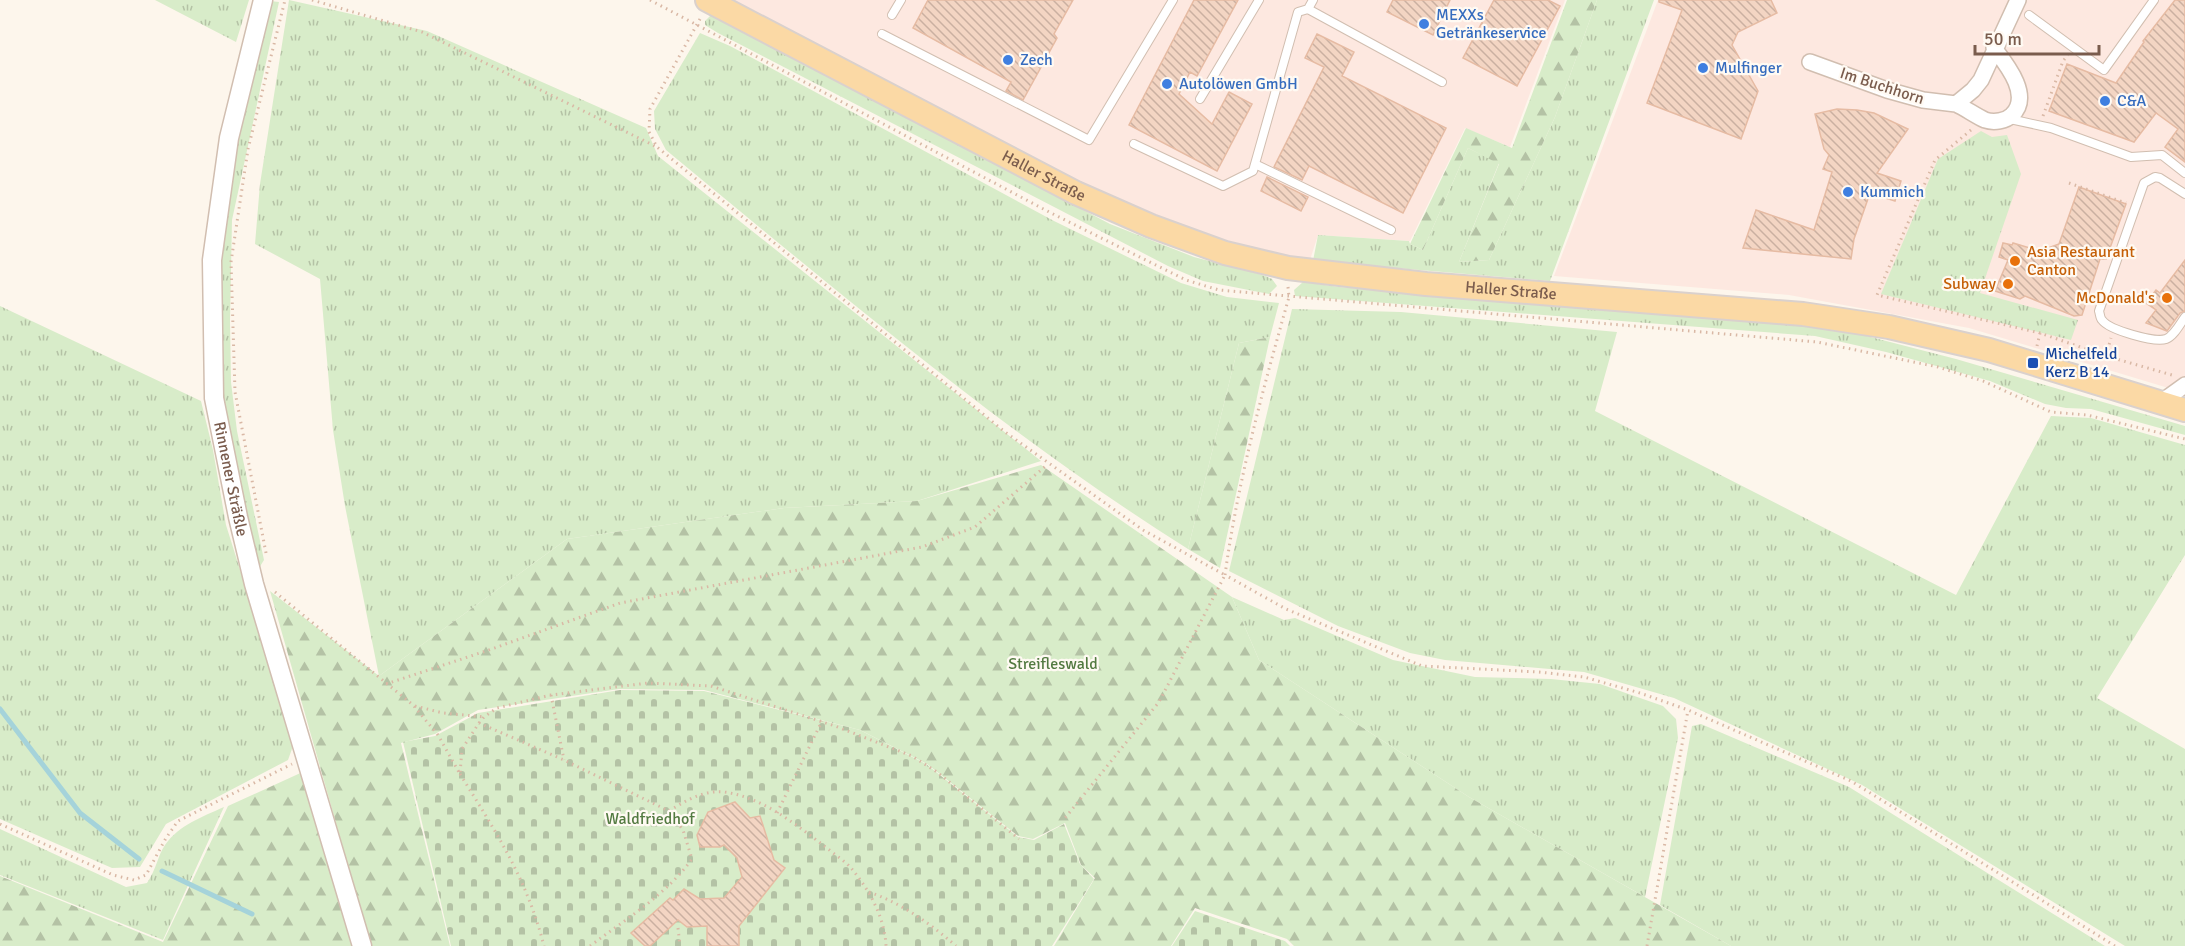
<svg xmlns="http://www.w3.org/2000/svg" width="2185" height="946" viewBox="0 0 2185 946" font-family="Signika,sans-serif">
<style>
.commercial{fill:#fde8e0}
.grass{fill:url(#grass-tufts)}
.forest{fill:url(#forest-firs)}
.cemetery{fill:url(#cemetery-stones)}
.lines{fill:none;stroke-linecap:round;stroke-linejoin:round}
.stream{stroke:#a5d3da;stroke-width:5}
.building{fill:url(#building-back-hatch);stroke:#e6bba3;stroke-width:1.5}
.service-casing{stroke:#d1beb0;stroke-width:10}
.minor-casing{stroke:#d1beb0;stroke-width:18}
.tertiary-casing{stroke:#d1beb0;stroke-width:21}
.primary-casing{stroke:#dad1cd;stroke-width:26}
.path{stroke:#d9b8a5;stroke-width:3;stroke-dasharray:1.5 4.5;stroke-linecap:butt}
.service{stroke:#fff;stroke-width:8}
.minor{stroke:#fff;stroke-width:15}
.tertiary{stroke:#fff;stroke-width:18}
.primary{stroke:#fbd9a5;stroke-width:22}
.shop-dot{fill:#3f7fe0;stroke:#fffaf3;stroke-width:2}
.food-dot{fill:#e8710a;stroke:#fffaf3;stroke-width:2}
.transit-dot{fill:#1a4fb4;stroke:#fffaf3;stroke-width:2}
.labels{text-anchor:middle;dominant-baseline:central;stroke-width:4.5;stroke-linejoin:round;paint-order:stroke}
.shop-label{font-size:16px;fill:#366cbe;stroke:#fffaf3;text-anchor:start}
.street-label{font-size:16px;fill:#7a5c4d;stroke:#fffaf3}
.food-label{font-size:16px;fill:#c56008;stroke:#fffaf3;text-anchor:end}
.transit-label{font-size:16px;fill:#164399;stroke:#fffaf3;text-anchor:start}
.park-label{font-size:16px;fill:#537a41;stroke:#fffaf3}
</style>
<defs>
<pattern id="grass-tufts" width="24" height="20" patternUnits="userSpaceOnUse" patternTransform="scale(1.5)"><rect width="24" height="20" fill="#d8ecc9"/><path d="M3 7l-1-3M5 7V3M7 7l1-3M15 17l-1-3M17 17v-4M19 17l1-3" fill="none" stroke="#b4c2a5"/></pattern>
<pattern id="forest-firs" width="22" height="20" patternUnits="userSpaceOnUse" patternTransform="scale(1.5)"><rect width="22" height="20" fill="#d8ecc9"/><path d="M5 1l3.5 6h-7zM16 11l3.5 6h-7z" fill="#b4c2a5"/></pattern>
<pattern id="cemetery-stones" width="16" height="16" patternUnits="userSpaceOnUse" patternTransform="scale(1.5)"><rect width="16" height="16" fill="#d8ecc9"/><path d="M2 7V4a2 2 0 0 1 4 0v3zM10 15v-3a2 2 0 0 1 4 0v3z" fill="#b4c2a5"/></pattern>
<pattern id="building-back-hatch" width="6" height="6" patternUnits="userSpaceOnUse" patternTransform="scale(1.5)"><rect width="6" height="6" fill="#f3d5c3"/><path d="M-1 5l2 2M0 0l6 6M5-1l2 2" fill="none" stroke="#cab0a1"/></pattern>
</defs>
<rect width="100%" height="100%" fill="#fdf6ec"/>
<!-- commercial -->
<path class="commercial" d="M732,0H1565L1510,147L1465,128L1410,241L1318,235L1310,260L1265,253L1217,239L1106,197Z
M1658,0H2185V393L1969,328L1789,295L1554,276Z"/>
<!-- grass -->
<path class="grass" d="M155,0H249L236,42Z
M289,0L427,31L646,128L658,156L1041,461L917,501L784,508L567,539L379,676L345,506L333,430L320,279L255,244L260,184Z
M1597,0H1654L1550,281L1313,261L1318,235L1409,241L1410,244L1423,250L1468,148L1499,163L1459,262L1489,260L1555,117Z
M270,1L279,2L232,220L230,321L231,382L237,431L264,560L259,568L255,562L217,373L219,244L242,117Z
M712,14L1110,224L1194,257L1263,275L1272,279L1277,286L1269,294L1203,281L1168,266L718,33L705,25V21Z
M700,33L730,46L1054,221L1181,283L1227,297L1279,303L1270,337L1239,343L1188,549C1002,432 835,289 666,150L655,129L654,111Z
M1981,131L1992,137L2007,135L2021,174L1980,293L2078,320L2071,340L1881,294L1938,159Z
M1303,282L1339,287L1824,325L1956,359L2185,426V435L2091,409L2066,408L2045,404L1990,381L1886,352L1815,336L1295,296L1294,290Z
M0,306L201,401L213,450L226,525L289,726L293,746L288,760L166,824L140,867L112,868L0,819Z
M1292,309L1401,312L1617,332L1595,411L1956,595L2051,416L2091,418L2185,445V555L2097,698L2185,749V946H2125L1862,785L1674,698L1584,672L1445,660L1410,653L1338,626L1229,571Z
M1232,597L1284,620L1295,618L1393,660L1475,677L1551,679L1600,684L1663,706L1676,719L1678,738L1645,897L1469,797L1259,660Z
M1701,724L1849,787L2105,946H1731L1660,905L1692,726Z
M224,807L163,940L0,875V829L126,887L147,883C156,870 158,855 165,845C179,825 202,817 224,807Z"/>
<!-- forest -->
<path class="forest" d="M1567,0H1597L1555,117L1489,260L1459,262L1499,164L1468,148L1423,250L1410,244L1466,128L1512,148Z
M1270,337L1220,568L1188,549L1239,343Z
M1041,465L1232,597L1259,660L1469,797L1731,946H1294L1287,939L1195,908L1171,946H1054L1095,878L1081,865L1065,823L1033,839L1018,836L927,764L860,730L704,690L619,689L478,710L435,734L401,743L450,946H371L270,591L379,676L567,539L784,508L917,501Z
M307,770L354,946H0V876L163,942L228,806Z"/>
<!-- cemetery -->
<path class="cemetery" d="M620,690L704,691L860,730L926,764L1018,837L1034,840L1064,824L1080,864L1094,879L1052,946H451L403,742L435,736L478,713Z
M1195,911L1285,941L1290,946H1172Z"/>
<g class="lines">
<!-- stream -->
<path class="stream" d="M0,709L80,813L139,859
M162,871L252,914"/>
</g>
<!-- building -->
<path class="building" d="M928,0H1073L1054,34L1057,38L1023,100L1006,91L1011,82L913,28Z
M1194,0H1238L1197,76L1190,72L1179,94L1212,124L1229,92L1252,104L1217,171L1129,125Z
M1393,0H1450L1433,35L1387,12Z
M1494,0H1548L1560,6L1517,86L1463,58Z
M1659,0H1771L1777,13L1738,32L1732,45L1758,91L1741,139L1647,103L1682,10L1659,2Z
M2175,0H2185V162L2165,147L2178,129L2156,113L2134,142L2049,111L2067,64L2116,83L2144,42L2143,41Z
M1317,34L1354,52L1342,76L1446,128L1403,213L1309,166L1302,180L1274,167L1324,67L1305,58Z
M1837,109L1857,110L1874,113L1908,129L1877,173L1901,181L1895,201L1870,193L1854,239L1851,259L1743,248L1756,210L1814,230L1832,172L1823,169L1829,155L1824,149L1815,114Z
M1267,177L1308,197L1301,211L1261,191Z
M2079,187L2126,204L2106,259H2100L2082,315L2074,316L2025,296L2020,299L1995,291L2008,260L1999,257L2003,243L2012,245L2013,243L2040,251L2059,244Z
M2185,260V311L2180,313L2167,331L2146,323L2156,310L2146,303L2156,290L2160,293Z
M735,802L750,818L760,816L774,860L785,868L739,926V946H707V926L687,927L678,920L650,946H645L631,933L670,898L673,900L684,889L700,899L724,898L742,877L737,858L724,845L720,847H700L697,835L708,812Z"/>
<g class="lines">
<!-- service casing -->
<g class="service-casing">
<path id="service" d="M1313,0L1308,9L1442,82
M892,15L901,0
M2029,15L2104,70L2154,0
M882,34L1089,140L1173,0
M1200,99L1259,0
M2010,119L2051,128L2131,157L2162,155L2185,173
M1134,144L1223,186L1253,171L1298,12L1308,9
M1255,164L1391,230
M2185,194L2160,178L2155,177L2144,183L2099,311C2100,314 2100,318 2102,320C2109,330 2155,343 2166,339C2174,336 2180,324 2185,317"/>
</g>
<!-- minor casing -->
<g class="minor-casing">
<path id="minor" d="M1810,62L1887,90L1923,100L1956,104L1973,90L1981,80L2018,0
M1956,104C1965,108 1976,116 1985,120C1994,123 2006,121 2012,115C2032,96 2007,65 1994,48
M2160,403L2185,385"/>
</g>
<!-- tertiary casing -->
<g class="tertiary-casing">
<g id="tertiary">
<path id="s1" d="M263,0L229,138L212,260L214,398L238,517L254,584L362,946"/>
</g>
</g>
<!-- primary casing -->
<g class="primary-casing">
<g id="primary">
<path id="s2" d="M707,0L1076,193L1151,226L1225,253L1288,268L1426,284L1803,314L1889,327L1989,350L2185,410"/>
</g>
</g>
<!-- path -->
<path class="path" d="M312,0L422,32L655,146
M650,0L1051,213L1186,280L1219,290L1817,342L1938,367L1983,381L2051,412L2087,415L2185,439
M700,19L650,109L649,132L657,147L1005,432L1143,530L1225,575L1159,702L1065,818
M2043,116L2063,61L2068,55
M1971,130L1935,160L1877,295L2040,333L2106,356L2172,375
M2069,183L2126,203
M1288,287L1289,297C1263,389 1238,480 1225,575L1286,609L1422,666L1539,672L1584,677L1640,693L1688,710L1851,781L2115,946
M2037,346L2040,333
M2106,356L2111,338
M266,553L235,392L231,262L248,149L285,0
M275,592L413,705L438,735L460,774L462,749L479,723L564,760L669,811C685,801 703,790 724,792C763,797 796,825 827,848C835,855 845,861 851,868C869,889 885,918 886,946
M386,684L486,651L620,603L922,547L975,527L1048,464
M551,695L564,760
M415,706L443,713L484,717
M479,723L484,717L497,708L551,695L648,683L711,686L835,726L912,756L937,772L1019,839
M460,774C496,832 527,879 544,946
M777,813L822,721
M0,824L113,875L134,880L146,875L166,838L178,821L292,764
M869,892C901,903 931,924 956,946
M678,928L680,946
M590,946C626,919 666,895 692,859L683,830L669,811
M1647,946L1688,710"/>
<!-- service -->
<use href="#service" class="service"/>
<!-- minor -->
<use href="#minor" class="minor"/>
<!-- tertiary -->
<use href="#tertiary" class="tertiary"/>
<!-- primary -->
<use href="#primary" class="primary"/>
</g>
<!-- markers -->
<g class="shop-dot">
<circle cx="1424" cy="24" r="6"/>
<circle cx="1008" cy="60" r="6"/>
<circle cx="1703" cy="68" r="6"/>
<circle cx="1167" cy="84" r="6"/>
<circle cx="2105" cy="101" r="6"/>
<circle cx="1848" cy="192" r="6"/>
</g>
<g class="food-dot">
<circle cx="2015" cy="261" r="6"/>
<circle cx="2008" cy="284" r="6"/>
<circle cx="2167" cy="298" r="6"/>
</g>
<rect class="transit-dot" x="2027" y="357" width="12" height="12" rx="3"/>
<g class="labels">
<!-- shop labels -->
<g class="shop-label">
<text x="1436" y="15">MEXXs<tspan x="1436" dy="18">Getränkeservice</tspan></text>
<text x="1020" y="60">Zech</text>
<text x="1715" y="68">Mulfinger</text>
<text x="1179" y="84">Autolöwen GmbH</text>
<text x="2117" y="101">C&amp;A</text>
<text x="1860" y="192">Kummich</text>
</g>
<!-- street labels -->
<g class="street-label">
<text transform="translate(1882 86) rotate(18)">Im Buchhorn</text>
<text stroke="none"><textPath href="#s2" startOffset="380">Haller Straße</textPath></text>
<text stroke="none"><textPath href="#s2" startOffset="866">Haller Straße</textPath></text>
<text stroke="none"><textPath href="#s1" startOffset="486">Rinnener Sträßle</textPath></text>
</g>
<!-- food labels -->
<g class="food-label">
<text x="2027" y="252" text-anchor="start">Asia Restaurant<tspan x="2027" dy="18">Canton</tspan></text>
<text x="1996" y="284">Subway</text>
<text x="2155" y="298">McDonald's</text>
</g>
<!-- transit labels -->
<g class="transit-label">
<text x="2045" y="354">Michelfeld<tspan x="2045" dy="18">Kerz B 14</tspan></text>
</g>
<!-- park labels -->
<g class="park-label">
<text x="1053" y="664">Streifleswald</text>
<text x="650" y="819">Waldfriedhof</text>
</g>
</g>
<!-- scale -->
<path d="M1975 45v9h124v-9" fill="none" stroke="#7a5c4d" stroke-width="3"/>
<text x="1984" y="45" font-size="18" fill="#7a5c4d" stroke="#fffaf3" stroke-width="4.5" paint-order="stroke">50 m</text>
</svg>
